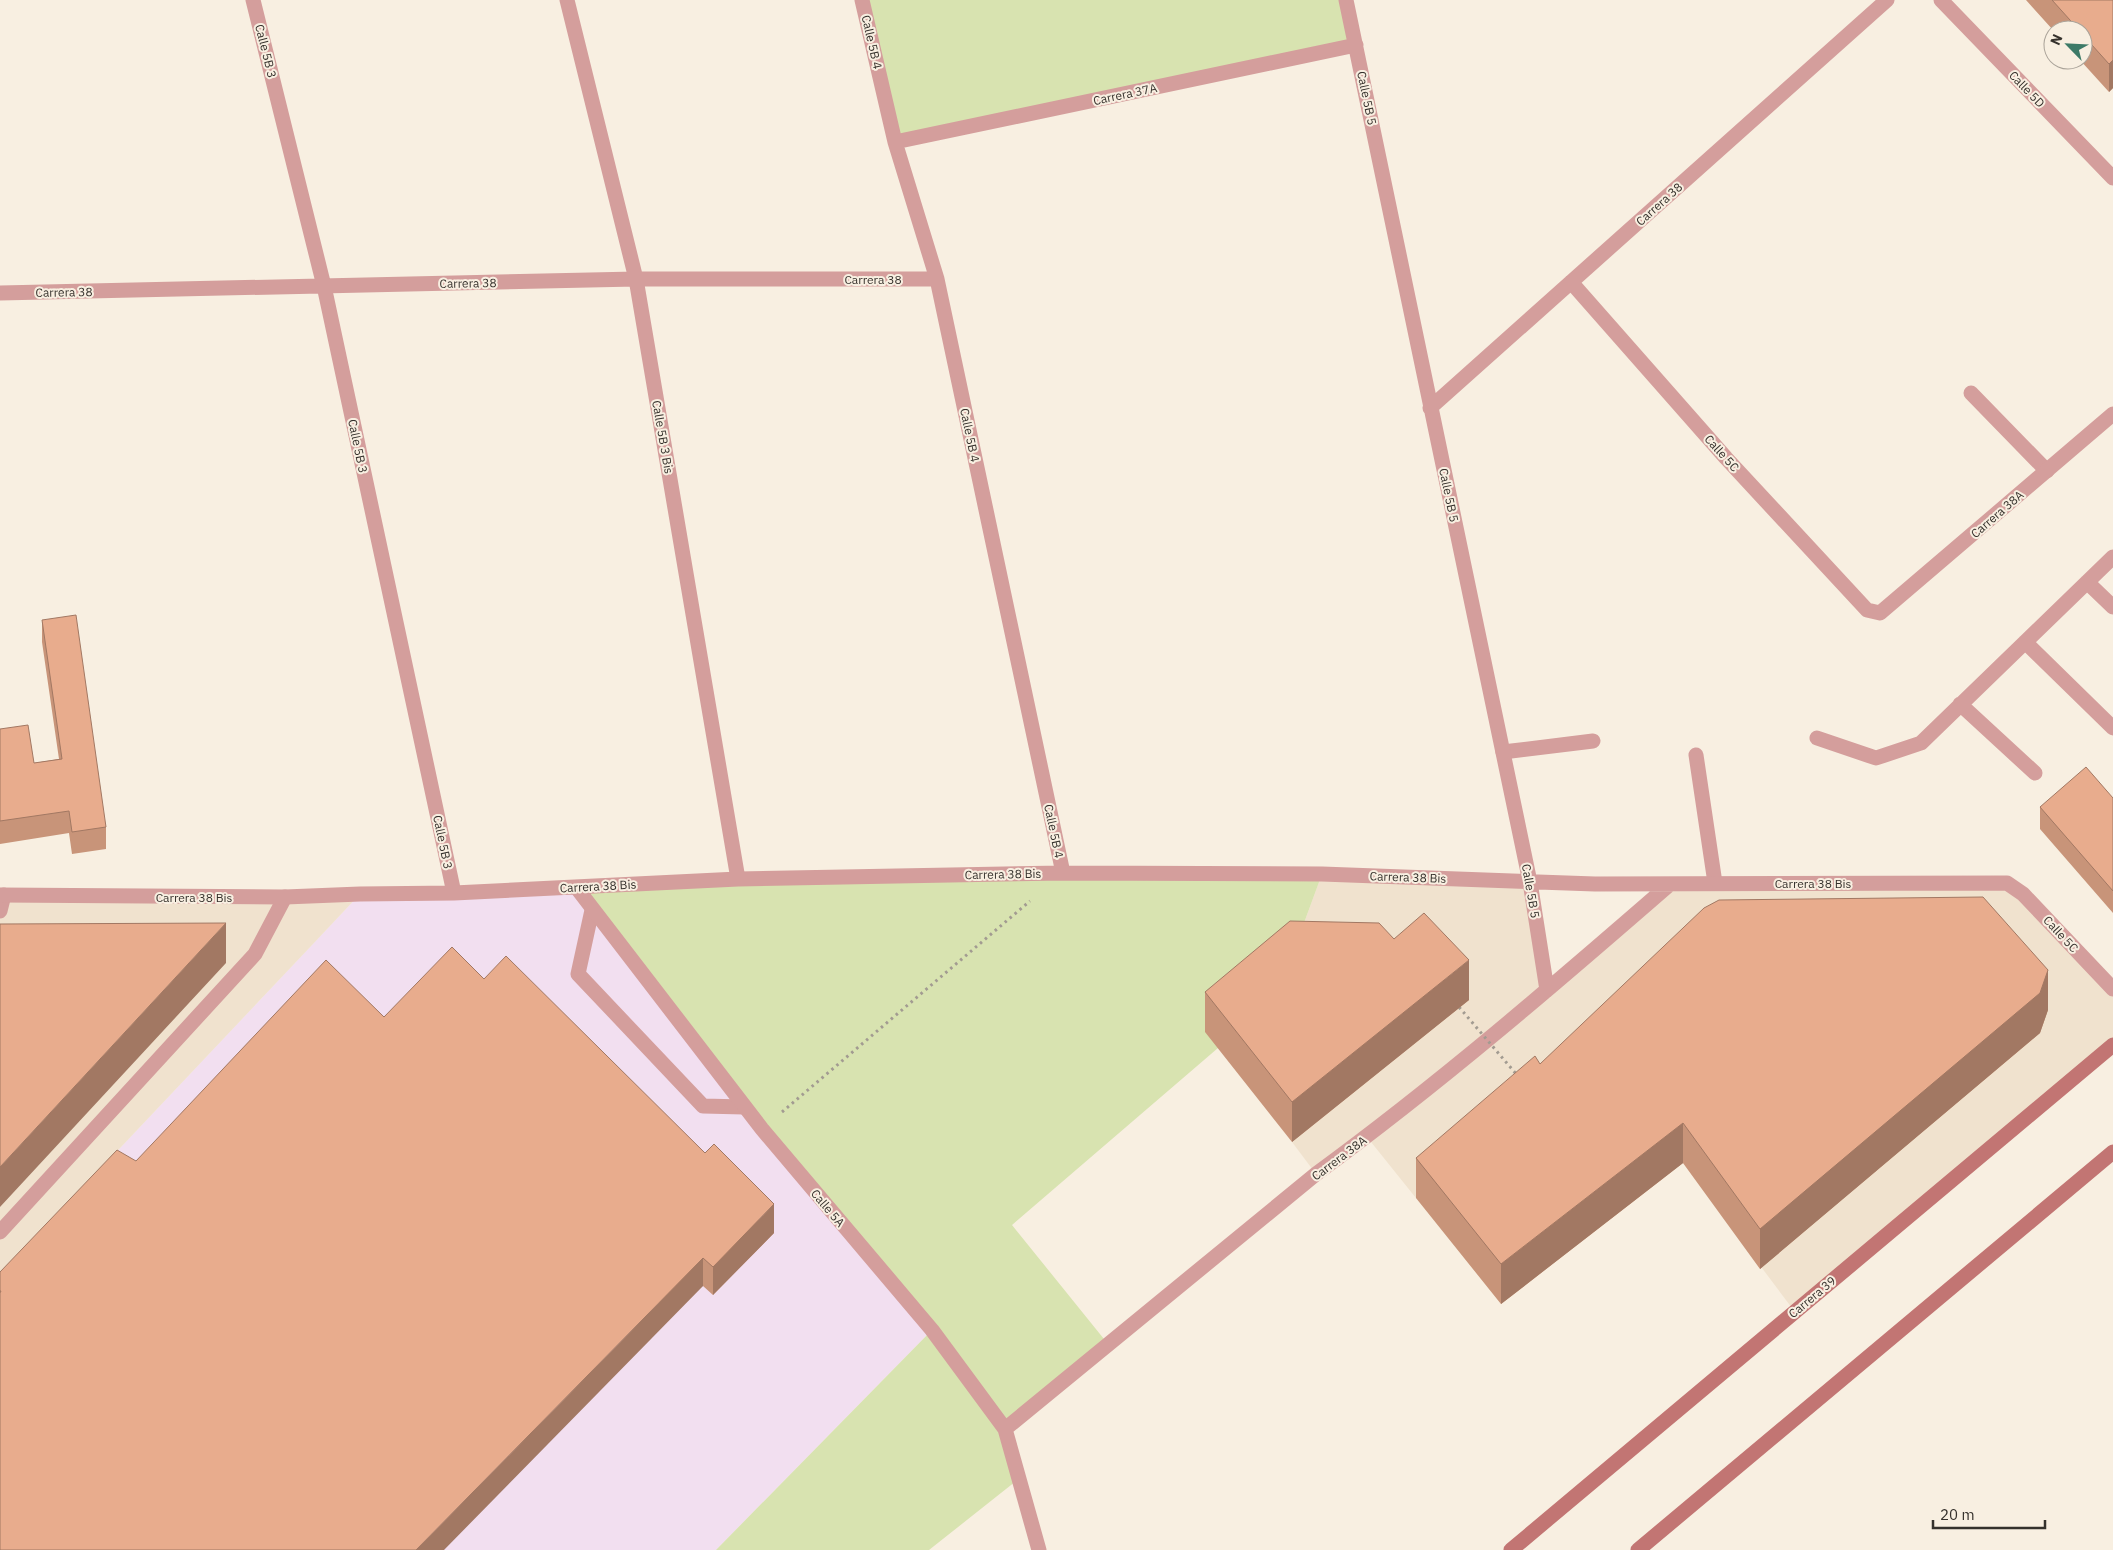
<svg xmlns="http://www.w3.org/2000/svg" width="2113" height="1550" viewBox="0 0 2113 1550" font-family="'IBM Plex Sans',sans-serif">
<style>
.commercial{fill:#f2dff0}
.built{fill:#f0e2ce}
.green{fill:#d8e3b0}
.lines{fill:none;stroke-linecap:round;stroke-linejoin:round}
.path{stroke:#a29b91;stroke-width:3;stroke-dasharray:2.5 4;stroke-linecap:butt}
.lane{stroke:#d49e9c;stroke-width:15}
.street{stroke:#d49e9c;stroke-width:15}
.secondary{stroke:#c27573;stroke-width:15}
.path-bridge{stroke:#a29b91;stroke-width:3;stroke-dasharray:2.5 4;stroke-linecap:butt}
.wall{fill:#c89479}
.shaded-wall{fill:#a27863}
.building{fill:#e8ac8d;stroke:#a27863}
.labels{text-anchor:middle;dominant-baseline:central;stroke-width:4;stroke-linejoin:round;paint-order:stroke}
.street-label{font-size:12px;fill:#35312c;stroke:#f8efe1}
</style>
<rect width="100%" height="100%" fill="#f8efe1"/>
<!-- commercial -->
<path class="commercial" d="M576,887L932,1330L716,1550H0V1275L360,894Z"/>
<!-- built -->
<path class="built" d="M1322,874L1530,882L1547,990L1670,884L2007,883L2113,989V1045L1795,1312L1683,1163L1501,1304L1367,1137L1316,1174L1292,1142L1290,961Z
M360,894L312,945L0,1275V895Z"/>
<!-- green -->
<path class="green" d="M862,0H1346L1356,45L895,142Z
M1322,874L1290,961L1218,1048L1012,1225L1108,1344L1006,1428L1020,1478L929,1550H716L932,1330L576,887Z"/>
<g class="lines">
<!-- path -->
<path class="path" d="M782,1112L1030,901"/>
<!-- lane -->
<path class="lane" d="M1971,393L2047,471
M2087,582L2113,607
M2025,642L2113,728
M1960,704L2035,773
M1817,738L1876,758L1921,743L2113,557
M1503,752L1593,741
M1696,755L1715,883
M592,910L578,974L703,1106L744,1107
M0,911L4,895
M0,1232L255,954L285,897"/>
<!-- street -->
<path class="street" d="M253,0L324,286L454,893
M567,0L636,279L738,879
M862,0L895,142L937,279L1063,873
M1346,0L1530,882L1547,990
M1941,0L2113,178
M895,142L1356,45
M1571,282L1726,458L1867,610L1880,613L2113,414
M0,293L636,279H937
M1430,408L1887,0
M576,887L762,1129L932,1330L1005,1429L1039,1550
M0,895L285,897L360,894L454,893L738,879L1063,873L1322,874L1595,884L2007,883L2023,894L2113,989
M1005,1429L1316,1174C1439,1084 1555,984 1670,884"/>
<!-- secondary -->
<path class="secondary" d="M1511,1550L2113,1045
M1638,1550L2113,1152"/>
<!-- path-bridge -->
<path class="path-bridge" d="M1459,1007L1517,1075"/>
</g>
<!-- wall -->
<path class="wall" d="M2026,0H2113V88L2109,92L2080,60H2083V30H2053Z
M42,620L106,827V849L72,854L69,833L0,844V729L34,763L59,759L42,642Z
M2113,798V913L2040,829V807Z
M1394,939L1469,1000L1292,1142L1205,1032V992Z
M484,979L774,1233L713,1295L703,1286L0,1550V1272L136,1161L384,1017Z
M2048,1010L2040,1033L1760,1269L1683,1163L1501,1304L1416,1198V1158L1540,1064Z"/>
<!-- shaded-wall -->
<path class="shaded-wall" d="M2113,60V88L2109,92V64Z
M226,923V963L0,1207V1167Z
M1469,960V1000L1292,1142V1102Z
M2048,970V1010L2040,1033L1760,1269V1229Z
M1683,1123V1163L1501,1304V1264Z
M774,1204V1233L713,1295V1267Z
M703,1258V1286L444,1550H416Z"/>
<!-- building -->
<path class="building" d="M2052,0H2113V60L2109,64L2083,35V30H2079Z
M76,615L106,827L72,832L69,811L0,821V729L28,725L34,763L62,759L42,620Z
M2086,767L2113,798V891L2040,807Z
M1983,897L2048,970L2040,993L1760,1229L1683,1123L1501,1264L1416,1158L1535,1056L1540,1064L1704,908L1719,900Z
M1424,913L1469,960L1292,1102L1205,992L1290,921L1379,923L1394,939Z
M226,923L0,1167V924Z
M452,947L484,979L506,956L705,1153L714,1144L774,1204L713,1267L703,1258L416,1550H0V1293L1,1291H0V1272L117,1150L136,1161L326,960L384,1017Z"/>
<g class="labels">
<!-- street labels -->
<g class="street-label">
<text transform="translate(872 42) rotate(77)">Calle 5B 4</text>
<text transform="translate(266 51) rotate(76)">Calle 5B 3</text>
<text transform="translate(2027 89) rotate(46)">Calle 5D</text>
<text transform="translate(1125 94) rotate(-12)">Carrera 37A</text>
<text transform="translate(1367 98) rotate(78)">Calle 5B 5</text>
<text transform="translate(1659 204) rotate(-42)">Carrera 38</text>
<text x="873" y="279">Carrera 38</text>
<text transform="translate(468 283) rotate(-1)">Carrera 38</text>
<text transform="translate(64 292) rotate(-1)">Carrera 38</text>
<text transform="translate(970 435) rotate(78)">Calle 5B 4</text>
<text transform="translate(663 437) rotate(80)">Calle 5B 3 Bis</text>
<text transform="translate(358 446) rotate(78)">Calle 5B 3</text>
<text transform="translate(1722 453) rotate(48)">Calle 5C</text>
<text transform="translate(1449 495) rotate(78)">Calle 5B 5</text>
<text transform="translate(1997 514) rotate(-41)">Carrera 38A</text>
<text transform="translate(1054 831) rotate(78)">Calle 5B 4</text>
<text transform="translate(443 842) rotate(78)">Calle 5B 3</text>
<text transform="translate(1003 874) rotate(-1)">Carrera 38 Bis</text>
<text transform="translate(1408 877) rotate(2)">Carrera 38 Bis</text>
<text x="1813" y="883">Carrera 38 Bis</text>
<text transform="translate(598 886) rotate(-3)">Carrera 38 Bis</text>
<text transform="translate(1531 891) rotate(80)">Calle 5B 5</text>
<text x="194" y="897">Carrera 38 Bis</text>
<text transform="translate(2061 934) rotate(47)">Calle 5C</text>
<text transform="translate(1339 1158) rotate(-37)">Carrera 38A</text>
<text transform="translate(828 1208) rotate(50)">Calle 5A</text>
<text transform="translate(1812 1297) rotate(-40)">Carrera 39</text>
</g>
</g>
<!-- north arrow -->
<g transform="translate(2068 45) rotate(294)"><circle r="24" fill="#f8efe1" stroke="#aaa399"/>
<path d="M0-4L9 19L0 12L-9 19Z" fill="#3d7a67"/>
<text y="-8" font-size="14" font-weight="bold" text-anchor="middle" fill="#35312c">N</text>
</g>
<!-- scale -->
<path d="M1933 1520v8h112v-8" fill="none" stroke="#35312c" stroke-width="2.5"/>
<text x="1940" y="1520" font-size="15" fill="#35312c" stroke="#f8efe1" stroke-width="4" paint-order="stroke">20 m</text>
</svg>
